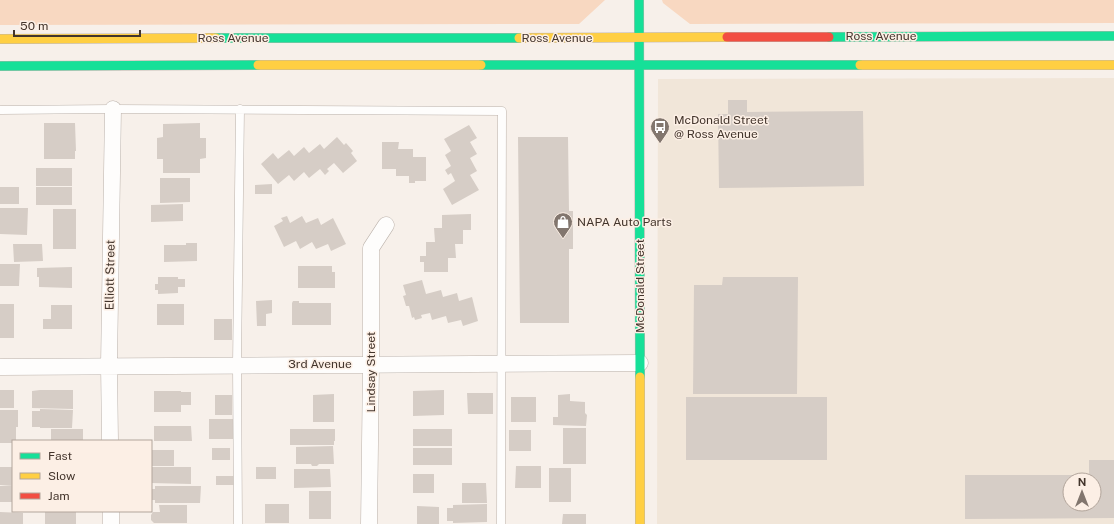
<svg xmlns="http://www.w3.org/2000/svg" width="1114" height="524" viewBox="0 0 1114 524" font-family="'Public Sans',sans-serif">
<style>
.industrial{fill:#f1e6d9;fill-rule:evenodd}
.green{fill:#f8d8c1}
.building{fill:#d6cdc6;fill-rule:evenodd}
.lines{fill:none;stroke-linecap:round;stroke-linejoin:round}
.lane-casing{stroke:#bbb2ab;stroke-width:9}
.street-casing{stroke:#bbb2ab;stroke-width:17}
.fast-casing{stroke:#bbb2ab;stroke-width:10}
.slow-casing{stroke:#bbb2ab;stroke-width:10}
.jam-casing{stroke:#bbb2ab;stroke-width:10}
.lane{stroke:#fefdfc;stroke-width:8}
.street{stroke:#fefdfc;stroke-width:16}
.fast{stroke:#16e098;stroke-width:9}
.slow{stroke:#ffcf43;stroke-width:9}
.jam{stroke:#f24e42;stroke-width:9}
.labels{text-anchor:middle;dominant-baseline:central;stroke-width:3;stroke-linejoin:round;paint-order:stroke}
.street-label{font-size:12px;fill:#43352c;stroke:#fcefe5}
.poi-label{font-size:12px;fill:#43352c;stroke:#fcefe5;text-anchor:start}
</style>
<rect width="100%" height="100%" fill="#f7f0ea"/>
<!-- industrial -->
<path class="industrial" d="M1114,78V524H657L658,79ZM1070,480H1094V504H1070Z"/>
<!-- green -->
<path class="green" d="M0,0H605L579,24L0,25Z
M662,0H1114V23L690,24L663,3Z"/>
<!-- building -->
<path class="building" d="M728,100H747V112L863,111L864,186L719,188L718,114H728Z
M44,123H75L76,151H75V159H44Z
M200,123V138H206V158L200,159V173H163V159H157V138L163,137V124Z
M469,125L477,138L470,142L477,154L470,158L477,171L470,175L479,190L452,205L443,189L455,181L451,173L448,175L445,170L451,166L445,155L451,151L444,139Z
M337,137L344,145L346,143L353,151L351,153L357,161L343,173L334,163L327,169L329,171L325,175L320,169L309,178L304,172L294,181L289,175L278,184L261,164L273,153L278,159L289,150L294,156L304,147L309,153L320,144L324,149Z
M518,137H568L569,211H573V249H569V323H520Z
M382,142H399L398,149H413V157H426V181H415V183H409V176H396V169H382Z
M36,168H72V186H36Z
M160,178H190V202L160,203Z
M272,184V194H255V185Z
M0,187H19V204H0Z
M36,187H72V205H36Z
M183,204V221L151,222V205Z
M0,208H28L27,235L0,234Z
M53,209H76V249H53Z
M471,214V230H463V244H455L456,258H448V272H424V262H420V256H426V242H435L434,228H442V215Z
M287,216L290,223L302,216L306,223L318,218L321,225L333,218L346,244L331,251L328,244L316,249L312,242L300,249L296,241L284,247L274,226L283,221L281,218Z
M186,243H197V261L164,262V245H186Z
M13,244H42L43,261L14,262Z
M0,264H20L19,286H0Z
M298,266H332V272H335V288H298Z
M72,267V288L39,287V277H37V268Z
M158,277H178V279H185V287H178V293L158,294V290H155V284H158Z
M723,277H798L797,394H693L694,285H722Z
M422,280L426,294L441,290L443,297L457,293L459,301L472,297L478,321L463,326L461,320L448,323L446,316L432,320L430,313L421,315L422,318L415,320L414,317L412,318L409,306H406L403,296L406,295L403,285Z
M272,300V313L266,314V326H257L256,301Z
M293,301H299V303H331V325H292V303Z
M0,304H14V338H0Z
M157,304H184V325H157Z
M51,305H72V329H43V319H51Z
M214,319H232V340H214Z
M0,390H14V408H0Z
M40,390H73V409L32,408V391Z
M444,390V415L413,416V391Z
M154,391H181V392H191V405H181V412H154Z
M467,393H493V414H468Z
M334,394V422H313V395Z
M570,394V401L585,402V413L587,415L586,426L553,425V417H558V395Z
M215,395H232V415H215Z
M511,397H536V422H511Z
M686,397H827V460H686Z
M40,409L73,410L72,428H40V427H32V411H40Z
M0,410H18V427H16V441H13V443H0Z
M209,419H234L233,439H209Z
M154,426H191L192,441H154Z
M563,428H586V464H563Z
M51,429H83V441H51Z
M290,429H335V441H334V445H290Z
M413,429H452V446H413Z
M509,430H531V451H509Z
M333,446L334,464H319L317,466H312L311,464H296V447Z
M212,448H230V460H212Z
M413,448H452V465H413Z
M151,450H174V466H151Z
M1089,460H1114V518L965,519V475H1089ZM1070,480H1094V504H1070Z
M516,466H541V488H515Z
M0,467H13V485H0Z
M151,467H191V484L151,483Z
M256,467H276V479H256Z
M549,468H571V502H549Z
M294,469H330L331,487L294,488Z
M413,474H434V493H413Z
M216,476H234V485H216Z
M462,483H486L487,503H462Z
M13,485V502H0V486Z
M155,486H201L200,503H155V500H151V489H155Z
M309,491H331V519H309Z
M265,504H289V523H265Z
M487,504V522L453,523V521H447V508H453V505Z
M159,505H187V523H154L151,520V515L153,512H160Z
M417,506L439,507V524H417Z
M45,511H76V524H45Z
M0,512L23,513V524H0Z
M563,514H586V524H562Z"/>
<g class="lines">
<!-- lane casing -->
<g class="lane-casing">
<path id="lane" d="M0,110L113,109L502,111L501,524
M238,524L237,365L240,109"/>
</g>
<!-- street casing -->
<g class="street-casing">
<path id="street" d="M0,367L640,363
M110,441L109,365L113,109
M111,511V524
M369,524L371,364V248L386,225"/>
</g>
<!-- fast casing -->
<g class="fast-casing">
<path id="fast" d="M639,0L640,377
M829,37L1114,36
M216,38H519
M481,65H860
M0,66L258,65"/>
</g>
<!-- slow casing -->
<g class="slow-casing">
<path id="slow" d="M519,38L727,37
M0,39L216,38
M258,65H481
M860,65H1114
M640,377V524"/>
</g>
<!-- jam casing -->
<g class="jam-casing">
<path id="jam" d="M727,37H829"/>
</g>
<!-- lane -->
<use href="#lane" class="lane"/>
<!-- street -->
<use href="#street" class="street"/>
<!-- fast -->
<use href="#fast" class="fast"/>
<!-- slow -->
<use href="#slow" class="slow"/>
<!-- jam -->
<use href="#jam" class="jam"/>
</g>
<!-- icons -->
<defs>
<g id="bus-pin" transform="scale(1)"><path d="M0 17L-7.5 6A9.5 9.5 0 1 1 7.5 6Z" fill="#82766e" stroke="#fcefe5"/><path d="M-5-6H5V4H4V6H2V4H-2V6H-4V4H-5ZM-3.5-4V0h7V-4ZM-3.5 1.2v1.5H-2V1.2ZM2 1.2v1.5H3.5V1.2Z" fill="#fff"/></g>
<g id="shop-pin" transform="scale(1)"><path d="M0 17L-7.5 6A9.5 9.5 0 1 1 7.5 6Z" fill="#82766e" stroke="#fcefe5"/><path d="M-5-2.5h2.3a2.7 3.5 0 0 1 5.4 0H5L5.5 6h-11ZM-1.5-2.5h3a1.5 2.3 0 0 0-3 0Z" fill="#fff"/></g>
</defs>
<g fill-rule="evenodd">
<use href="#bus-pin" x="660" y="127"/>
<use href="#shop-pin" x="563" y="222"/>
</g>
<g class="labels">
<!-- street labels -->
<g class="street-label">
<text x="881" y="36">Ross Avenue</text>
<text x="233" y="38">Ross Avenue</text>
<text x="557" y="38">Ross Avenue</text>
<text transform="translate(110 275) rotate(-89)">Elliott Street</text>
<text transform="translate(640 286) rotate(-90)">McDonald Street</text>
<text x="320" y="364">3rd Avenue</text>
<text transform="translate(371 372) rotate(-90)">Lindsay Street</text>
</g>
<!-- poi labels -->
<g class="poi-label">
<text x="674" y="120">McDonald Street<tspan x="674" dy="14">@ Ross Avenue</tspan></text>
<text x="577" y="222">NAPA Auto Parts</text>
</g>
</g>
<!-- legend -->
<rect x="12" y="440" width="140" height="72" fill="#fcefe5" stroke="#b2a59b"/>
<rect x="20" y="453" width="20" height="6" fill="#16e098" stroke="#b2a59b"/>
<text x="48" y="460" font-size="12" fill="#43352c">Fast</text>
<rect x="20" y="473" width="20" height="6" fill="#ffcf43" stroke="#b2a59b"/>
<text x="48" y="480" font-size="12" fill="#43352c">Slow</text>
<rect x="20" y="493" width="20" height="6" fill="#f24e42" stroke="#b2a59b"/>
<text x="48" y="500" font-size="12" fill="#43352c">Jam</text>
<!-- north arrow -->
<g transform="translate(1082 492)"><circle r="19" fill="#fcefe5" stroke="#b2a59b"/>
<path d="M0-3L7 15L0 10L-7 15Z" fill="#82766e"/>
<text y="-6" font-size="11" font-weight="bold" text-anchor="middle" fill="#43352c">N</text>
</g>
<!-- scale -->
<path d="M14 30v6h126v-6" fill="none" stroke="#43352c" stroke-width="2"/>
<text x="20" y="30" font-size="12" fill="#43352c" stroke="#fcefe5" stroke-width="3" paint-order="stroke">50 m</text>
</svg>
